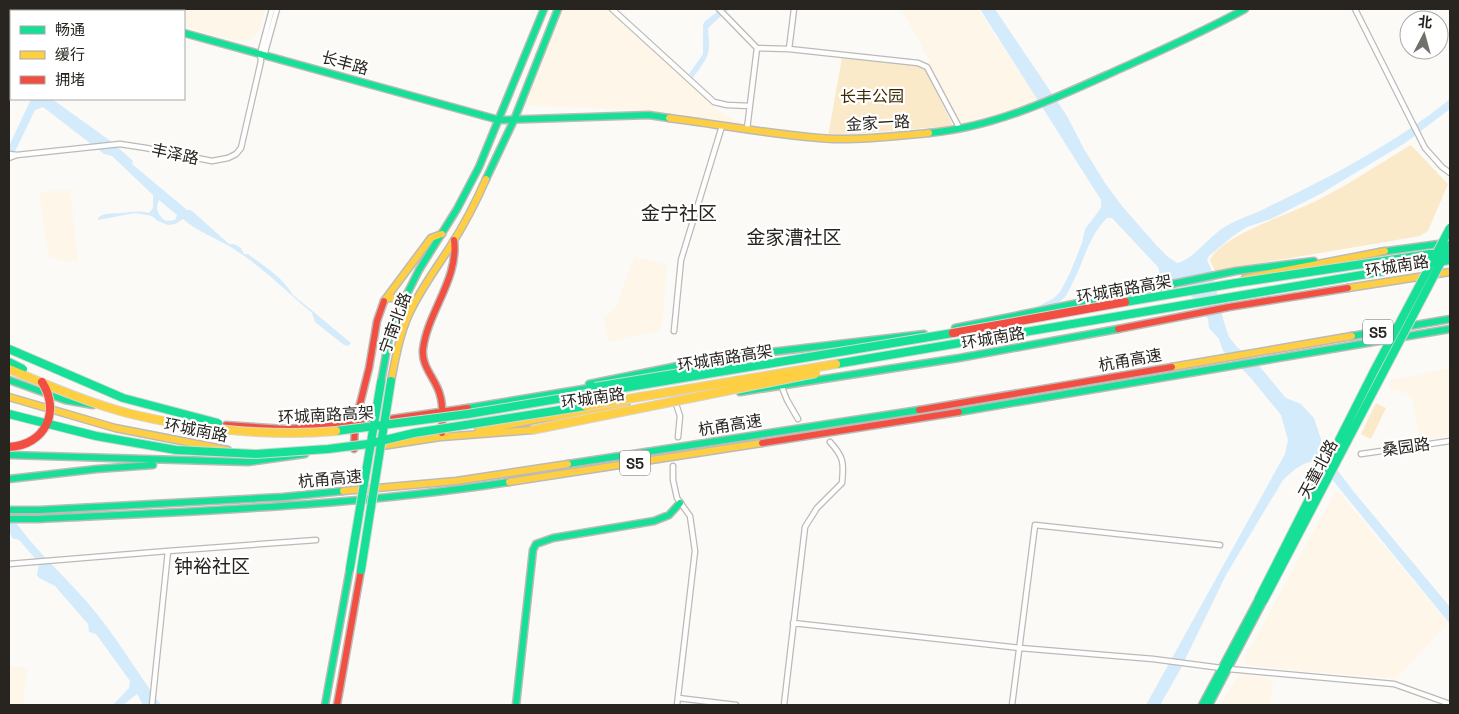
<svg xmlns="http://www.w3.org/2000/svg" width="1459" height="714" viewBox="0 0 1459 714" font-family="'Space Grotesk','Noto Sans SC',sans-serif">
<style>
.built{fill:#fdf6e9}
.green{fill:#fbeaca}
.water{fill:#d4ebfb;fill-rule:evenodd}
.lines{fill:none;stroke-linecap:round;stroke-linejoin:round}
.street-casing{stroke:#bcbab6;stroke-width:7}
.fast-casing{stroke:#bcbab6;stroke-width:9}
.slow-casing{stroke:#bcbab6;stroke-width:9}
.jam-casing{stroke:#bcbab6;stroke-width:9}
.street{stroke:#fffefe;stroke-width:4.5}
.fast{stroke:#16e098;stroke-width:6}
.slow{stroke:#ffcf43;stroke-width:6}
.jam{stroke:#f24e42;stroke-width:6}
.fast-bridge-casing{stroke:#d7d6d4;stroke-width:10;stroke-linecap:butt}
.slow-bridge-casing{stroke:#d7d6d4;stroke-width:10;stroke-linecap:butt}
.jam-bridge-casing{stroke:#d7d6d4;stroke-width:10;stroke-linecap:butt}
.fast-bridge{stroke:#16e098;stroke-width:8}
.slow-bridge{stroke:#ffcf43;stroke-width:8}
.jam-bridge{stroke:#f24e42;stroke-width:8}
.labels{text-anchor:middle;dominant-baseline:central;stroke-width:4.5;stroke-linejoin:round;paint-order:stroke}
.shield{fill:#fff;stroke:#686663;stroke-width:1}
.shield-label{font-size:15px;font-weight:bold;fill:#282520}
.street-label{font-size:16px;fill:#282520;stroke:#fff}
.park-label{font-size:16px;fill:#3b2800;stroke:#fff}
.quarter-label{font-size:19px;fill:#282520;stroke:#fff}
</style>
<rect width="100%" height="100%" fill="#fcfaf7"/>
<!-- built -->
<path class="built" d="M113,9H265L260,29L255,36L248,41L228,39L184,27V11H123Z
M561,9H608L690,83L716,109L745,125L648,111L525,105Z
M901,9H978L1038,101L997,116L953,126L923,65H925L930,61Z
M70,189L78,260L69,262L48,256L39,193Z
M634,256L667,265L662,325L659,331L608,342L604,317L616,308Z
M1450,368V436L1420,441L1413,399L1406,393L1389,389V380Z
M1338,491L1448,623L1396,679L1260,667L1248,664L1244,659L1335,492Z
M9,666L27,668L23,705H9Z
M1242,674L1265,677L1273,681L1270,705H1221L1237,677Z"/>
<!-- green -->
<path class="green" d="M842,58L923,65L953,126L828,136Z
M1411,145L1448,184L1428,231L1420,236L1215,271L1210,260C1221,235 1293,213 1318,200C1350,184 1380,163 1411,145Z
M1376,403L1386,408L1371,439L1361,434Z"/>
<!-- water -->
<path class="water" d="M721,9H729L710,26L708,29C711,57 708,56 693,78L689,74L703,54V26L704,22Z
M980,9H995L1067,116L1084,149L1105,183L1122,206L1157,246L1168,257L1177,263C1194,260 1211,233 1228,225C1240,218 1254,214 1266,208C1330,177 1396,143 1450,99V109L1405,143L1322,193L1271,219L1247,227L1233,236L1209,256L1207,260L1212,271L1223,319L1229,337L1237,347L1260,367L1286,398L1301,404L1314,418L1321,439L1322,450L1354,492L1450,607V624L1317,461C1301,462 1294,470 1283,480L1226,575L1180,670L1160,705H1146L1285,454L1288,440L1281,415L1250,377L1223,351L1219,339L1209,328L1208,319L1185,287L1165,282L1161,278L1158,267L1112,218H1107C1090,234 1084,260 1074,280C1071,286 1068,293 1064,298C1057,305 1045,308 1035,308L1054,298L1060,292L1070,273L1082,243L1085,229L1101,208V200Z
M31,99H52L112,142L133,161L132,164L187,210H191L229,244H234L241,248L244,254H248C262,265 284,278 292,294L351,343L348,346L344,345L315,322L312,313C287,292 264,269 237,251C219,239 199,233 183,219L175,224L168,225L158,221L152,216L135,213L98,220V218C105,212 112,214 121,213C133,212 137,210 149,213L153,208V195L112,156L104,154L43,107L35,110L9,164V146ZM159,200L177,215L175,220L166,221C158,216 155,209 159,200Z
M9,512C30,546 61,572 87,602C115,634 136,671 161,705H143L137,694L123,705H113L129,688L130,681L96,634L89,632L88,624L55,586L39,578L37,575L39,563L19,540L12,538L9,530Z"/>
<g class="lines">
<!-- street casing -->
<g class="street-casing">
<path id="street" d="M612,9L714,102L727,105L750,106
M719,9L757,48L747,129
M1355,9L1425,148L1442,167L1450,173
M757,48L789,49L918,63L927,67L960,129
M789,49L794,9
M264,56L277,9
M9,154L17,155L9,158
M17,155L120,144L146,148L212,161L228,158L236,154L241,148L261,61L260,54L272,9
M674,331L681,260L722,126
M781,385L787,400L798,419
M675,401L680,416L678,437
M1361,454L1450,441
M673,466V480L677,498L690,516L695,551L677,705
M9,564L168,551
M793,623L1020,648L1153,659L1229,669L1394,684L1450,704
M678,698L736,705
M152,705L168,551L316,540
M784,705L805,527L817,508L842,483C844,463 844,457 830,442
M1012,705L1035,525L1220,545"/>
</g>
<!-- fast casing -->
<g class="fast-casing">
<path id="fast" d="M184,33L499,120L649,115L669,118
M9,43L11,36
M9,73L11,67
M9,90L11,84
M929,133C997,127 1060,96 1122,68C1164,49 1205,31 1245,9
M486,179L514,120L558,9
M1380,252L1446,243
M955,328L1236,271L1314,261
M1352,336L1450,319
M9,380L65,400L93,405
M381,382L389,338L398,312L419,270L457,209L479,167L544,9
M589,384L712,359L924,334
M740,392L959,358L1118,329
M462,409L595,387
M959,412L1450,329
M9,455L248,462L305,454
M568,464L919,410
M9,479L97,469L153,465
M9,510H40L283,497L343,491
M9,519H40C197,511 354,506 509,482
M325,705L350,568
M516,705L533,550L536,544L553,538L654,521L669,515L680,503
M1202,705L1259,598
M1209,705L1264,600"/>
</g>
<!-- slow casing -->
<g class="slow-casing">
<path id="slow" d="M98,9L107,11
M20,11L21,9
M669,118C724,125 779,136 833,139C865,140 897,136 929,133
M1245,278L1385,251
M1348,288L1450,272
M398,310L399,305L394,298H388L384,301L431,238L442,234
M1172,367L1352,336
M391,381C396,356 400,331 412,308C423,286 437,267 450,247C464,225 476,202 486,179
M9,397L115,428L228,450
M478,431L539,419L627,407
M442,437L532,430
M376,447L447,436
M509,482L762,443
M343,491L456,481L568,464"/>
</g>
<!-- jam casing -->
<g class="jam-casing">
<path id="jam" d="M35,11L36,9
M1118,329L1229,307L1348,288
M919,410L1172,367
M226,425L285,429L355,424L468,408
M442,433C442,421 444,407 440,395C436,379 421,367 423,349C428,311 459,279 454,240
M762,443L959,412
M354,449L355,424L369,368L377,321L384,301
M337,705L361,570"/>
</g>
<!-- street -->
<use href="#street" class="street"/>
<!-- fast -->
<use href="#fast" class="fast"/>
<!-- slow -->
<use href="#slow" class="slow"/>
<!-- jam -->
<use href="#jam" class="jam"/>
<!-- fast-bridge casing -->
<g class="fast-bridge-casing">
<path id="fast-bridge" d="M1125,302L1236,283L1450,251
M9,349L123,398L218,423
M9,362L23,369
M836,364L1450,260
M595,387L728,365
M9,414L96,436L176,450L256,454L328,449L368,444L414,433L586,406
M336,431L468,414L953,333
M350,568L381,382
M361,570L391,381
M1259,598L1374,371L1450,228
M1264,600L1450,245"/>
</g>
<!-- slow-bridge casing -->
<g class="slow-bridge-casing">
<path id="slow-bridge" d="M9,369C47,385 91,404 131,414C192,429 273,437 336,431
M586,406L836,364
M532,430L816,373"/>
</g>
<!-- jam-bridge casing -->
<g class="jam-bridge-casing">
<path id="jam-bridge" d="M953,333L1125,302
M9,447C45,445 61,412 42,382"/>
</g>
<!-- fast-bridge -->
<use href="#fast-bridge" class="fast-bridge"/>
<!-- slow-bridge -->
<use href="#slow-bridge" class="slow-bridge"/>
<!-- jam-bridge -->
<use href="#jam-bridge" class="jam-bridge"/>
</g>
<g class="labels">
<!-- shield labels -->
<g class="shield">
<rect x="1363" y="319.5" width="30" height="25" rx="4"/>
<rect x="620" y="450.5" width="30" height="25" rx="4"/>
</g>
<g class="shield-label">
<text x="1378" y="332">S5</text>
<text x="635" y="463">S5</text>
</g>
<!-- street labels -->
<g class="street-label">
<text transform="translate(345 63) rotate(15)">长丰路</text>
<text transform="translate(878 123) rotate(-3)">金家一路</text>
<text transform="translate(175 154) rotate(12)">丰泽路</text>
<text transform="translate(1397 266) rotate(-9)">环城南路</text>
<text transform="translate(1124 289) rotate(-10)">环城南路高架</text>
<text transform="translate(395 323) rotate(-70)">宁南北路</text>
<text transform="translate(993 338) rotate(-10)">环城南路</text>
<text transform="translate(725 358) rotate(-9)">环城南路高架</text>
<text transform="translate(1130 360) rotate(-10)">杭甬高速</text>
<text transform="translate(593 398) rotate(-8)">环城南路</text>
<text transform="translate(326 415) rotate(-3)">环城南路高架</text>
<text transform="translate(730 425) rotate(-9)">杭甬高速</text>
<text transform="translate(196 430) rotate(11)">环城南路</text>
<text transform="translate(1406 447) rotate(-8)">桑园路</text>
<text transform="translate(1318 469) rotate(-62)">天童北路</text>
<text transform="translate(330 479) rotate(-5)">杭甬高速</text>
</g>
<!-- park labels -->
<g class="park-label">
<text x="872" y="96">长丰公园</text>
</g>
<!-- quarter labels -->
<g class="quarter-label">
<text x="679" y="213">金宁社区</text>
<text x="794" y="237">金家漕社区</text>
<text x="212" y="566">钟裕社区</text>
</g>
</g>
<!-- border -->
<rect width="1459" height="714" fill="none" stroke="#282520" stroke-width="20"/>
<!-- legend -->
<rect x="10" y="10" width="175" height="90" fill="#ffffff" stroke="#a9a8a6"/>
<rect x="20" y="26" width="25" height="8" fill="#16e098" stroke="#a9a8a6"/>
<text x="55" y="35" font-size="15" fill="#282520">畅通</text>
<rect x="20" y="51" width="25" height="8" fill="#ffcf43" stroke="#a9a8a6"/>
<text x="55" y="60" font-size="15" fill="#282520">缓行</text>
<rect x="20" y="76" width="25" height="8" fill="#f24e42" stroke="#a9a8a6"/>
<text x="55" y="85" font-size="15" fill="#282520">拥堵</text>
<!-- north arrow -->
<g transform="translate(1424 35) rotate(6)"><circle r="24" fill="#ffffff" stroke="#a9a8a6"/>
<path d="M0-4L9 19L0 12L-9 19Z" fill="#72706b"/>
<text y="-8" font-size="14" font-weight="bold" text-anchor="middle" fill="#282520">北</text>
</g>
</svg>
